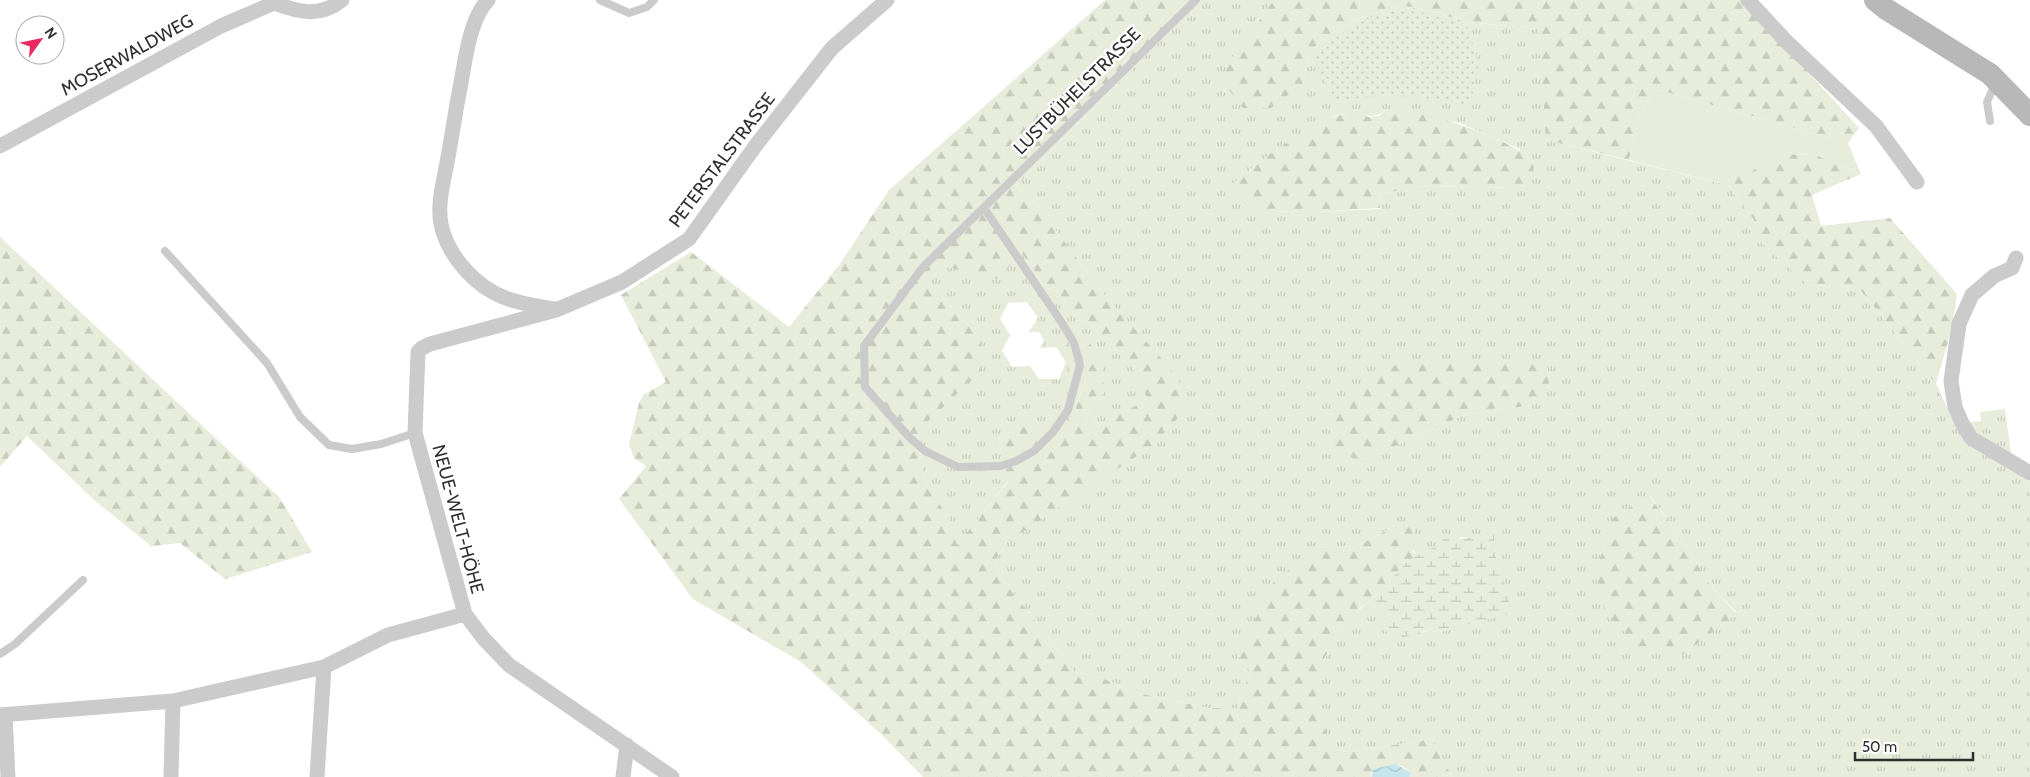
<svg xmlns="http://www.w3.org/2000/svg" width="2030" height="777" viewBox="0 0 2030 777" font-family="Cabin,sans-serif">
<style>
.grass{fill:url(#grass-tufts);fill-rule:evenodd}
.forest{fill:url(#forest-firs);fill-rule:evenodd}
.wetland{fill:url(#wetland-marsh)}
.park{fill:url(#park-dots)}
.garden{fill:#e7ecdb}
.water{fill:url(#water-waves)}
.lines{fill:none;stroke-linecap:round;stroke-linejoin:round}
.lane{stroke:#cbcbcb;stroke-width:8}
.street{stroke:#cbcbcb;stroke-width:15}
.secondary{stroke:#b8b8b8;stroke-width:22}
.labels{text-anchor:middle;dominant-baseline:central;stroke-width:5;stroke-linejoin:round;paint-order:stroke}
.street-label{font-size:18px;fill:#2e2e2e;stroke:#fff}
</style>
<defs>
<pattern id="grass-tufts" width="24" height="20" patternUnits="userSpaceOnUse" patternTransform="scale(1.25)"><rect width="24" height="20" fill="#e7ecdb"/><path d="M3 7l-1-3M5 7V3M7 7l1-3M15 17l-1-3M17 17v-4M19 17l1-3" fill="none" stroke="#c6cbbc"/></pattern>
<pattern id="forest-firs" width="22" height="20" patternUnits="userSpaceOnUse" patternTransform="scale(1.25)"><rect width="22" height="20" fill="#e7ecdb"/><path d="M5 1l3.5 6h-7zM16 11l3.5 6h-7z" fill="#c6cbbc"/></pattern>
<pattern id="wetland-marsh" width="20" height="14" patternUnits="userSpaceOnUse" patternTransform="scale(1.25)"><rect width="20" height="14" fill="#e7ecdb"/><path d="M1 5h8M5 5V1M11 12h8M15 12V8" fill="none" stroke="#c6cbbc"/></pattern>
<pattern id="park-dots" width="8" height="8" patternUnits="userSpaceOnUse" patternTransform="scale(1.25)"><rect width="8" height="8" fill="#e7ecdb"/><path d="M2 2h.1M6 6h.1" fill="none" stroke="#c6cbbc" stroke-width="1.8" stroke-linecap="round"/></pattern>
<pattern id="water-waves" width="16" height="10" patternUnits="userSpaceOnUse" patternTransform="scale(1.25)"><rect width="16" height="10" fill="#c6e5ec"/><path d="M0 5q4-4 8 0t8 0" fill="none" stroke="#aac5cb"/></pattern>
</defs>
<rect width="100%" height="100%" fill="#fff"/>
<!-- grass -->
<path class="grass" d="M1201,0H1274L1226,66L1227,86L1303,84L1308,53L1328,35L1367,14L1402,5L1438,13L1466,22L1539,29L1547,140L1718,183L1724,180L1754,220L1755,227L1807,285L1858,287L1936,384L1957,429L1970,446L1985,452L2030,482V777H1452L1432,739L1350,752L1335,750C1331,741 1317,718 1315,709C1310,674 1341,620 1369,602L1377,606L1387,621L1423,632L1435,628L1436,633L1511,613L1496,557L1494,533L1470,538L1461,537L1417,555L1395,526L1357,546L1314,548L1250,672L1237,708H1208L1134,692L1102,678L1075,672L1000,576L995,560L1007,542L1177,419L1138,334L1107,298L1039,208L1016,186ZM1386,110L1460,123L1520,149V188L1428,186L1378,194L1380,209L1313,212L1250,211L1249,170C1269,155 1289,142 1311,129C1320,124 1328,118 1338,115C1358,109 1371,123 1386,110ZM1512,360L1533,405L1464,415L1364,460L1330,452L1331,427L1494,362ZM1650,496L1677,532L1710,585L1737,613L1594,570L1609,539Z
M1019,249L1045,287L1059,293L1077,320L1090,323L1137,372L1147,399L1102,425L1085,420L1104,391L1069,370L1084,382L1074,414L1041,451L1027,422L998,438L1008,481L957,546L947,515L925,483L918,435L919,429L979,337L923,277L937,263L978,277ZM1027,302L1038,318L1029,332H1039L1044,341L1040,348L1056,347L1066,362L1059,379H1039L1030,366L1012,367L1002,351L1010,335L1000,319L1008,303Z
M2005,409L2011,454L2010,455L1971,428L1970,422L1981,421L1980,412Z"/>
<!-- forest -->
<path class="forest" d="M1105,0H1201L1016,186L1039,208L1107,298L1177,376L1186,398L1177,419L1152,446L1007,542L995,560L1000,576L1075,672L1102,678L1134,692L1208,708H1237L1250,672L1238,656L1272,584L1314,548L1357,546L1395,526L1415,528L1413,552L1417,555L1403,566L1369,602L1360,608L1341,630L1325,657L1318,682L1315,709L1335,750L1350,752L1432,739L1452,777H1409L1411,773L1400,765L1371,773L1372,777H923L882,735L801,662L693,599L619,499L646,466L634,458L629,444L639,403L643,395L666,382L621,295L691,252L789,327L840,264L889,190ZM1019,249L1045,287L1059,293L1077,320L1090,323L1136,372L1147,399L1102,425L1085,420L1104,391L1101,357L1085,338L1065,346L1069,370L1084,383L1074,414L1041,450L1027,422L998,438L1008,482L957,545L947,515L925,483L918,435L920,429L980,372L983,354L979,337L923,277L937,263L978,277L1002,279Z
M1274,0H1742L1859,128L1848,143L1655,89L1639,117L1629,160L1546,140L1539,29L1466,22L1438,13L1402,5L1367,14L1328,35L1308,53L1303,84L1271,108H1243L1226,86V66Z
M1386,110C1428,114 1451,120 1490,136C1506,143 1520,150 1534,160L1533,178L1520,188L1428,186L1378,194L1380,208L1313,212L1250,211L1232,184L1274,151L1329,118L1352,112L1363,114L1368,117L1379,116Z
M1785,154L1816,155L1861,174L1812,195L1821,226L1890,218L1957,294L1952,328L1936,384L1858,287L1807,285L1751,233L1755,227L1754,220L1724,180L1751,171Z
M0,237L280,498L312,552L225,579L180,543L151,546L93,499L27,436L0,467Z
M1512,360L1548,368L1549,387L1533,405L1464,415L1364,460L1330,453L1331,427L1343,405L1399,362H1494Z
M1649,496L1677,532L1710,585L1737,614L1682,655L1638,646L1606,614L1594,570L1609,539L1602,525Z"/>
<!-- wetland -->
<path class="wetland" d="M1489,533H1494L1496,557L1512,613L1436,633L1435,628L1391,641L1383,625L1387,621L1377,606L1369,602L1403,566L1417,555L1441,544L1443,539L1470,538Z"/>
<!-- park -->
<path class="park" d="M1400,9H1410L1467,25L1479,64L1470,106C1422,94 1386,92 1337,101L1324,80L1314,59L1333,39L1366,19Z"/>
<!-- garden -->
<path class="garden" d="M1655,89L1848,143L1861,174L1816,155L1785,154L1751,171L1718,183L1629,160L1639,117Z"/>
<!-- water -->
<path class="water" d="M1396,764L1411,773L1409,777H1372L1373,769Z"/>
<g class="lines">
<!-- lane -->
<path class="lane" d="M600,0L629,13L647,7L654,0
M1990,121L1987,102L1995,84
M984,208L1062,323L1074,343L1080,365L1068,410L1053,432L1034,451L1016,461L1001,466L958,467L925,451L909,437L865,387L864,346L923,267L1196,0
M165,251L267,363L300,417L329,445L352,449L381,444L415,433
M0,654L15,644L83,580"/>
<!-- street -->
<path class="street" d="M272,0L274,3C298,12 320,18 342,0
M488,0C468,21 465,65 459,93C455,114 452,136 448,157C444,181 435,208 443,232C452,260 476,286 503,297C519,304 538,306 555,309
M1748,0L1788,43L1876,126L1917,182
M0,146L221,26L274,3
M2016,258L2012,268L1994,276L1972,295L1959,324L1951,381L1955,407L1962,423L1971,438L2030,473
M465,614L484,639L509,665L672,777
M0,715L173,701L324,667L388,635L465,614L415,433L418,352L422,348L430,344L556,310L622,282L689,239L756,145L832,48L887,0
M5,715L8,777
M171,777L173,701
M317,777L324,667
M623,777L627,745"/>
<!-- secondary -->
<path class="secondary" d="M1875,0L1886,9L1990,74L2030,115"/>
</g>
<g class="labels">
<!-- street labels -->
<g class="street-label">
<text transform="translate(127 55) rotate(-29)">MOSERWALDWEG</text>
<text transform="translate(1077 91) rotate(-45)">LUSTBÜHELSTRASSE</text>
<text transform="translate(722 160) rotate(-53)">PETERSTALSTRASSE</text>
<text transform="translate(458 519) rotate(75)">NEUE-WELT-HÖHE</text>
</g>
</g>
<!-- north arrow -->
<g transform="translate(40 40) rotate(57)"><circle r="24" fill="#ffffff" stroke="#ababab"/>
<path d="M0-4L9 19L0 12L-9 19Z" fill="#ea2a5e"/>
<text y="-8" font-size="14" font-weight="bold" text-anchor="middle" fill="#2e2e2e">N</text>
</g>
<!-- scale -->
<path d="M1855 752v8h118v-8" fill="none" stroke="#2e2e2e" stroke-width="2.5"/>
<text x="1862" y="752" font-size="15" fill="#2e2e2e" stroke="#ffffff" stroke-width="4" paint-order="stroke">50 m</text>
</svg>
